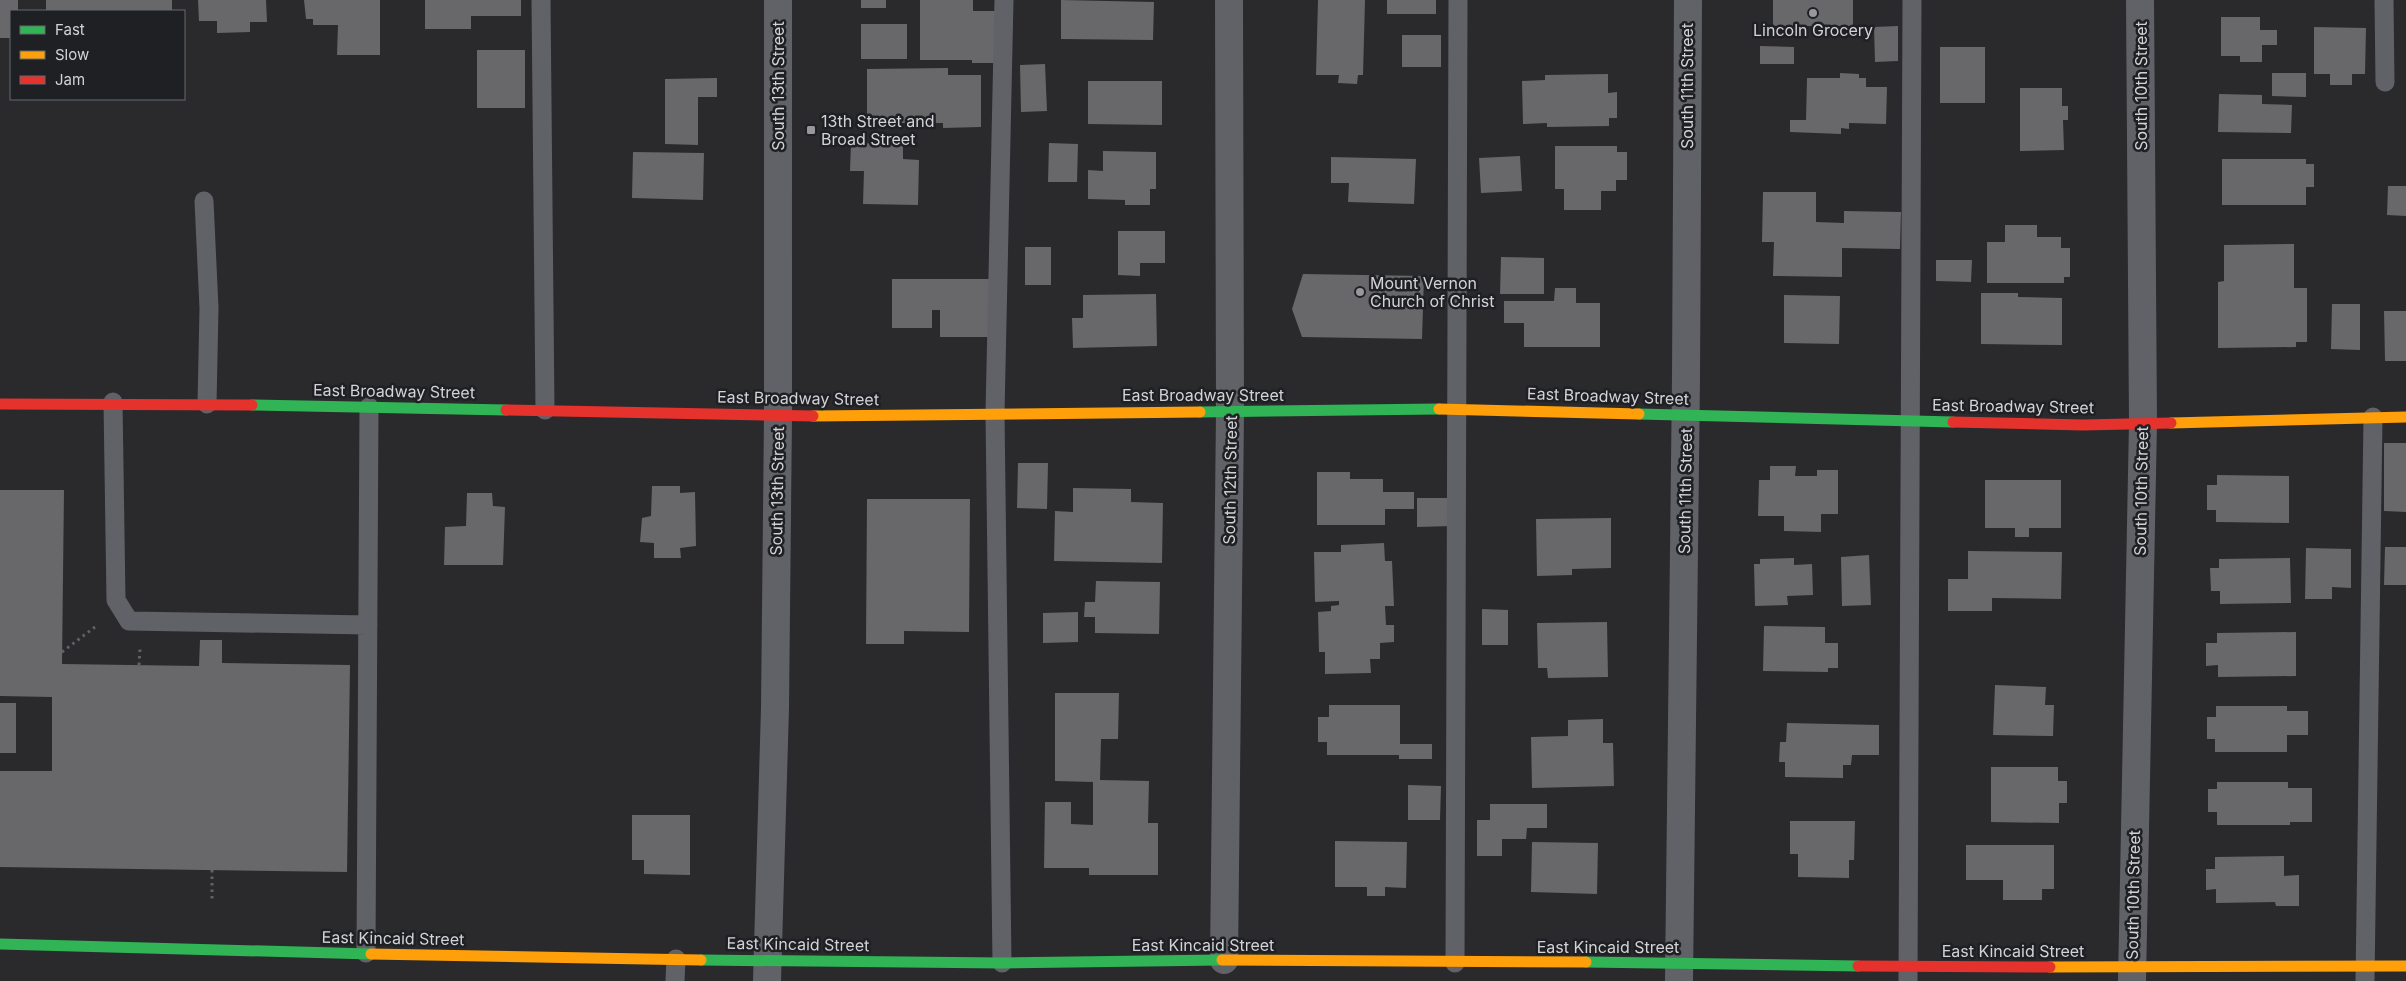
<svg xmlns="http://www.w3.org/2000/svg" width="2406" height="981" viewBox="0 0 2406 981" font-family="Inter,sans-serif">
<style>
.building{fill:#68686b}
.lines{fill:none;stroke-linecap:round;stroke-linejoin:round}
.path{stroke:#616166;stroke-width:3;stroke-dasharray:2.5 4;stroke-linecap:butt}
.lane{stroke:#616168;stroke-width:19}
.street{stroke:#616168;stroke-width:28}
.fast{stroke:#30b455;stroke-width:11}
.slow{stroke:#ff9f0a;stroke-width:11}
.jam{stroke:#e5322d;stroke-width:11}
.poi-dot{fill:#98989c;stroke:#1f2024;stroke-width:2}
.labels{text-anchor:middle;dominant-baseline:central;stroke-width:5;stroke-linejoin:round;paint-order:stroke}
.poi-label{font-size:16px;fill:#d3d3d7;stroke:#1f2024;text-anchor:start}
.street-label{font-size:16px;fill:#d3d3d7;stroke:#1f2024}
</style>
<rect width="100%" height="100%" fill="#2a2a2d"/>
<!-- building -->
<path class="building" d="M0,0H18V11H11V38H0Z
M46,0H172V11H46Z
M198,0H266L267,22H250V32L217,33V21H199Z
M304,0H380V55H337L338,25H313V19H306Z
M425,0H521V16H471V29H425Z
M861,0H886V8H861Z
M920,0H973V11H995V63H972V60H920Z
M1061,0L1154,2L1153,40L1061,39Z
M1318,0H1365L1363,75H1358L1357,84L1338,83L1339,75H1316Z
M1387,0H1436V14H1387Z
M1773,0H1853V26H1773Z
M2221,17H2260V30H2277V45H2262V62H2240V56H2221Z
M861,24H907V59H861Z
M1898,26V61L1875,62L1874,27Z
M2314,27L2366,28L2365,74H2352V85H2330V74H2314Z
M1402,35H1441V67H1402Z
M1760,46L1794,47V64H1760Z
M1940,47H1985V103H1940Z
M477,50H525V108H477Z
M1045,64L1047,111L1021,112L1020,65Z
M948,68V75H981V127L943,128V123H867V69Z
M1840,73L1859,74V78H1866V87H1887L1886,124L1849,123V129L1841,128V134L1790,132V120H1806L1807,78H1840Z
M2272,73H2306V97L2272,96Z
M1608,74V93L1617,92V118H1609V126L1547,127V123L1523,124L1522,81L1545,80V75Z
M717,78V97H698V145L665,144V79Z
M1088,81H1162V125L1088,124Z
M2020,88H2062V106H2068V120H2063L2064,150L2020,151Z
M2219,94L2262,95V104L2292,105L2291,133L2218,132Z
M851,143L903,144V159L919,160L918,205L863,204L864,171H850Z
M1049,143L1078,144L1077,182H1048Z
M1555,146H1617V152H1627V180H1616V191H1601V210H1564V189H1555Z
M1103,151L1156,152V189H1150V205H1125V200L1088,199V170L1103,171Z
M633,152L704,153L703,200L632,198Z
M1520,156L1522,191L1481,193L1479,158Z
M1331,157L1416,159L1414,204L1348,202L1349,183H1331Z
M2222,159H2306V164H2314V187H2306V205H2222Z
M2388,186H2406V216L2387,215Z
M1763,192H1816V222L1844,223V211L1901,212L1900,249L1842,248V277L1773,276L1774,242H1762Z
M2005,225H2037V237H2061V248H2070V277H2064V283H1987V242H2005Z
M1118,231H1165V263H1140V276L1118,275Z
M2294,244V288H2307V342H2296V347L2218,348V282L2224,281V245Z
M1025,247H1051V285H1025Z
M1501,257L1544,258V294H1500Z
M1936,260H1972L1971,282L1936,281Z
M1303,274L1424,276L1422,339L1302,337L1292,309Z
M892,279H991V337H940V310H932V328H892Z
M1555,288H1576V303H1600V347H1524V323H1504V301H1554Z
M1981,293H2018V297L2062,298V345L1981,344Z
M1156,294L1157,346L1073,348L1072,318H1083V295Z
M1784,295L1840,296L1839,344L1784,343Z
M2332,304H2360V350L2331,349Z
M2384,311H2406V361H2385Z
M2384,443H2406V512L2384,511Z
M1018,463H1048L1047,509L1017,508Z
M1770,466H1796L1795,476H1817V470H1838V514H1821V532L1784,531V516H1758L1759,480H1770Z
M1317,472H1350V479H1383V492H1414V509H1385V525H1317Z
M2217,475L2289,476V523L2216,522V510H2207V485H2217Z
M1985,480H2061V528H2029V537H2015V528H1985Z
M652,486H680V493L695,492L696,546L680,548L681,558H654V543L640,542L642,518L651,516Z
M1073,488L1131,489V502L1163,503L1162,563L1054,561L1055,511L1073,512Z
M0,490H64L62,664L199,666L200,640H222V663L350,665L347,872L0,867V771H52V697L0,696Z
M467,493H492L493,506L505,507L503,565H444L445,527L466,526Z
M1417,498H1452V526L1417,527Z
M867,499H970L969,632L904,631V644H866Z
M1611,518V568L1572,569V575L1537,576L1536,519Z
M1384,543L1385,561H1392L1394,606H1385L1386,625H1394V642L1380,643V659H1370L1371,673L1325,674V652H1319L1318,612L1331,611V606L1339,605V601L1315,602L1314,552H1341V545Z
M2385,547H2406V585H2384Z
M2306,548L2351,549V588L2332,587V599H2305Z
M1968,551L2062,552L2061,599L1992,598V611H1948V579H1968Z
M1869,555L1871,605L1842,606L1841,557Z
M1794,558V565L1812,564L1813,595L1787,596L1788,605L1755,606L1754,564H1760V559Z
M2290,558L2291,603L2220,604V591H2211L2210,568H2219V559Z
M1096,581L1160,582L1159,634L1095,633V617H1084L1085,602H1095Z
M1482,609L1508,610V645H1482Z
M1078,612V642L1043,643V613Z
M1607,622L1608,677L1548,678L1547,668H1538L1537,623Z
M1764,626L1825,627V643H1838V668H1828V672L1763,671Z
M2296,632V676L2218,677V665L2206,666V643H2217V633Z
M1995,685L2046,687L2045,705H2054L2053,736L1993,735Z
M1055,693H1119L1118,739H1101L1100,780L1149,781L1148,823H1158V875H1089V868H1044L1045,802H1071V824L1093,825V782L1055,781Z
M0,703H16V753H0Z
M1329,705H1400V744H1432V759H1399V755H1327V742H1318V717H1329Z
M2216,706H2287V711H2308V735H2287V752H2215V739H2207V717H2216Z
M1603,719V743H1613L1614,786L1532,788L1531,737L1568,736V720Z
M1787,723L1879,725V755H1852L1851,765H1843V778L1785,777V762H1779L1780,742H1786Z
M1991,767H2058V781H2067V803H2059V823L1991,822Z
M2217,782H2288V788H2312V822H2290V825H2217V812H2208V789H2217Z
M1408,785L1441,786L1440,820H1408Z
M1490,804H1547V828H1527L1526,839H1502V856H1477V820H1490Z
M632,815H690V875L644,874V860H632Z
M1790,821H1855L1854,860H1849V878L1798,877V854H1790Z
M1335,841L1407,842L1406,888L1385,887V896H1367V887H1335Z
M1532,842L1598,843L1597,894L1531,892Z
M1966,845H2054V889H2042V900H2003V880H1966Z
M2284,856V876L2299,875V906H2276L2275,902L2216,903V889L2206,890V869H2215V857Z"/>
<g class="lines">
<!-- path -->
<path class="path" d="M62,652L95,627
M139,665L140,649
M212,870V901"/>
<!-- lane -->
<path class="lane" d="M541,0L545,410
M2384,0L2385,82
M204,201L209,308L207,404
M113,402L116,600L129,621L368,625
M366,953L369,407
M1002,963L995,413L1004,0
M1455,963L1458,0
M675,981L676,959
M1908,981L1912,0
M2365,981L2373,417"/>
<!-- street -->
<path class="street" d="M1224,960L1230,412L1229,0
M767,981L775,708L778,415V0
M1679,981L1686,377L1688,0
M2132,981L2143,423L2140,0"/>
<!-- fast -->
<path class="fast" d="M252,405L506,410
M1200,412L1439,409
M1639,414L1953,422
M0,944L371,954
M701,960L1002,963L1222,960
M1586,962L1858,966"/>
<!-- slow -->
<path class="slow" d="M1439,409L1639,414
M813,416L1200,412
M2171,423L2406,417
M371,954L701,960
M1222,960L1586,962
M2050,967L2406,966"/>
<!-- jam -->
<path class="jam" d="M0,404L252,405
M506,410L813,416
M1953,422L2083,425L2171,423
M1858,966L2050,967"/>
</g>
<!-- markers -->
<g class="poi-dot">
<circle cx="1813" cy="13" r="5"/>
<rect x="806" y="125" width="10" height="10" rx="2.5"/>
<circle cx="1360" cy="292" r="5"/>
</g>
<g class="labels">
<!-- poi labels -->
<g class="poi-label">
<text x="1813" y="30" text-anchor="middle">Lincoln Grocery</text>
<text x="821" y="121">13th Street and<tspan x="821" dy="18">Broad Street</tspan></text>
<text x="1370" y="283">Mount Vernon<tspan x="1370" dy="18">Church of Christ</tspan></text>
</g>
<!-- street labels -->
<g class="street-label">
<text transform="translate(778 86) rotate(-90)">South 13th Street</text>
<text transform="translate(1687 86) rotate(-90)">South 11th Street</text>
<text transform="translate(2141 86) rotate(-90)">South 10th Street</text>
<text transform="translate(394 391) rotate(1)">East Broadway Street</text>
<text x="1203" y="395">East Broadway Street</text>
<text transform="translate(1608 396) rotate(2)">East Broadway Street</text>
<text transform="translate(798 398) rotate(1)">East Broadway Street</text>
<text transform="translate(2013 406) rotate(1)">East Broadway Street</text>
<text transform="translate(1230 480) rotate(-89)">South 12th Street</text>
<text transform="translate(777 491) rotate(-89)">South 13th Street</text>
<text transform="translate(1685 491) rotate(-89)">South 11th Street</text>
<text transform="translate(2141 491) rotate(-89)">South 10th Street</text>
<text transform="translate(2133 895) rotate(-89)">South 10th Street</text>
<text transform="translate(393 938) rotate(1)">East Kincaid Street</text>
<text transform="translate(798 944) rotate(1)">East Kincaid Street</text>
<text x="1203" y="945">East Kincaid Street</text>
<text x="1608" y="947">East Kincaid Street</text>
<text x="2013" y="951">East Kincaid Street</text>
</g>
</g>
<!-- legend -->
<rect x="10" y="10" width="175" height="90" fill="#1f2024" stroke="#67686c"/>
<rect x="20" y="26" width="25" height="8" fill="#30b455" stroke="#67686c"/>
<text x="55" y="35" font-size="15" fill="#d3d3d7">Fast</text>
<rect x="20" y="51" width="25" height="8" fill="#ff9f0a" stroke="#67686c"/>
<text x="55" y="60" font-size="15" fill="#d3d3d7">Slow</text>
<rect x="20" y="76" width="25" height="8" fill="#e5322d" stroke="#67686c"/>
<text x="55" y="85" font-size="15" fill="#d3d3d7">Jam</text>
</svg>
